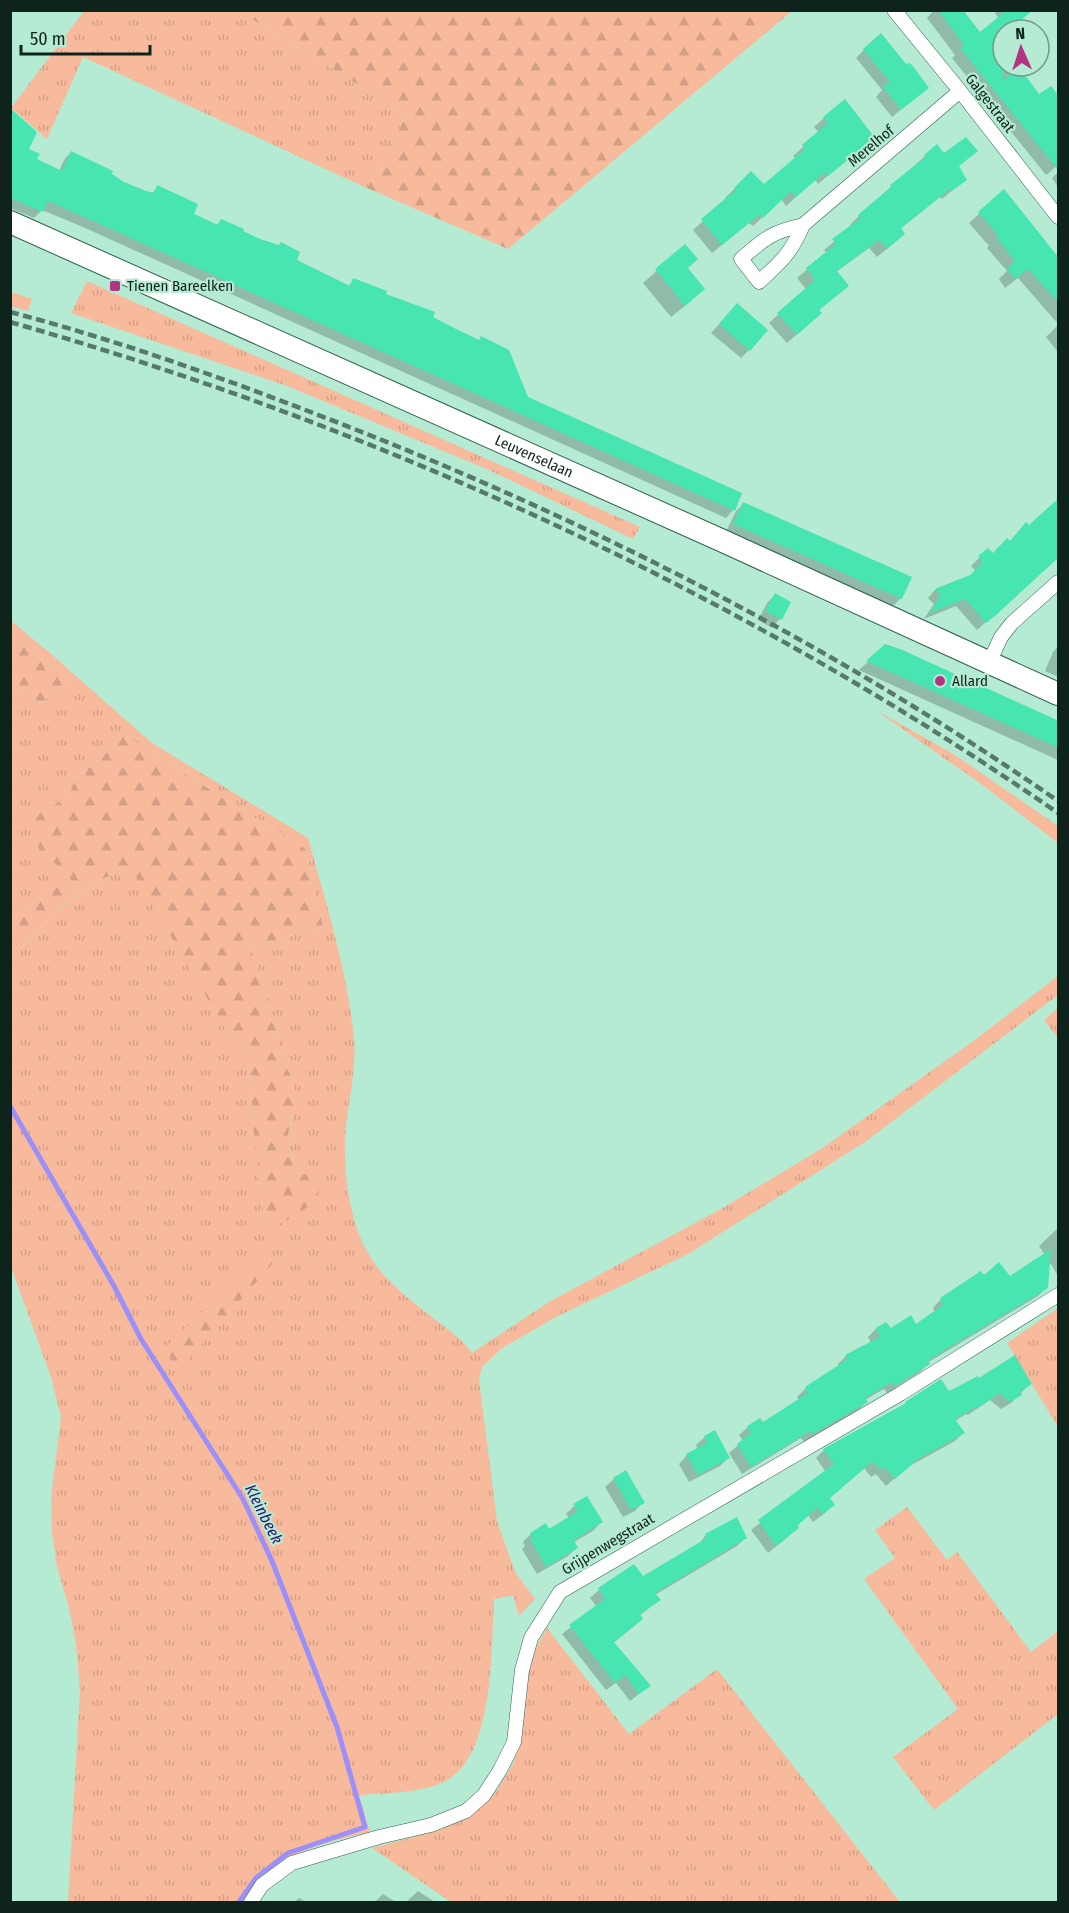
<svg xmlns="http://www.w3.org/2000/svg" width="1069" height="1913" viewBox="0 0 1069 1913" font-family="'Fira Sans Condensed',sans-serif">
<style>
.grass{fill:url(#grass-tufts)}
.forest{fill:url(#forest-firs)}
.shadow{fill:#0003}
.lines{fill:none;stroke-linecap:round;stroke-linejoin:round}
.stream{stroke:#9b90f9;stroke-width:5}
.building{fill:#46e5b1}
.street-casing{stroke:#2e5f4d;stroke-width:15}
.primary-casing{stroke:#2e5f4d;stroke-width:24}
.street{stroke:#fff;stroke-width:14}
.primary{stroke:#fff;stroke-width:22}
.rail{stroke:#56796b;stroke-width:4.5;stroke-dasharray:9 4.5;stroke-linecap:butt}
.poi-dot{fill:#b23482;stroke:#b5ead3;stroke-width:2}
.labels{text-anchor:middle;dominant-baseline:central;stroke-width:4.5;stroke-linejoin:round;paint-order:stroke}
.street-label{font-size:15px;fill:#0e231b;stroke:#b5ead3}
.poi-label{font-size:15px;fill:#0e231b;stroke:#b5ead3;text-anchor:start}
.water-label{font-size:16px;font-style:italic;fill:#2b0f6c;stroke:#b5ead3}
</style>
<defs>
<pattern id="grass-tufts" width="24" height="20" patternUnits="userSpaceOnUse" patternTransform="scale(1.5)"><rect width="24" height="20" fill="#f8ba9d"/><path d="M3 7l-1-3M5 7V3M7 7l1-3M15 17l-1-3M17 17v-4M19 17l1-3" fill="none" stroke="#d3a087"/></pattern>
<pattern id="forest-firs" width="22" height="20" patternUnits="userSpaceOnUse" patternTransform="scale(1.5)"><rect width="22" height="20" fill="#f8ba9d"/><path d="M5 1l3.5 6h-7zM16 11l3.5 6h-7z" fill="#d3a087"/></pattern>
</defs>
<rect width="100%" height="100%" fill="#b5ead3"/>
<!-- grass -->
<path class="grass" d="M244,10L253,20L407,114L367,188L83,57L47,139L11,108L84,11Z
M87,281L640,527L633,539L489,470L287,386L71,313Z
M11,292L32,299L28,311L11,306Z
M11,621L50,653L152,743L308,838C326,903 347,970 354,1038C357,1071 347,1105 345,1138C344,1175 349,1219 368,1253C383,1279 408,1299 432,1317C446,1328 461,1338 472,1353L549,1302L721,1209L821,1149L972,1042L1058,976V995L865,1142L688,1254L558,1316L502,1348L482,1367L479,1380L497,1521L515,1572L535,1599L519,1616L513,1595L494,1599C491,1647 495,1750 449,1779C428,1793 385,1793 359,1795L370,1832C323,1842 266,1857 242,1902H68L80,1690L76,1645L69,1608L57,1567L52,1533L51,1498L61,1417L51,1377L11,1267V959C44,926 83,874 133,871L250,1071L254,1135L266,1230L309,1173L300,1175L291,1153L288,1134L293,1117L294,1081L285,1065L268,998L250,947L323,927L306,850L297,842L252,816L122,734L101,759L76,777L68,797L37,815L40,850L69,874L71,880L41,896L11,920V686L41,703L72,681L11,635Z
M874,709L955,755L1058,826V843L984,786Z
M1058,1008V1038L1044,1020Z
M1058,1308V1427L1007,1343Z
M907,1507L947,1560L957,1552L1031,1652L1058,1631V1714L934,1810L893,1757L958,1709L864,1579L895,1558L875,1530Z
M547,1628L629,1734L717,1669L900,1902H451L372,1848L440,1830L468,1816L484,1804L496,1792L514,1762L520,1736L530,1659Z"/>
<!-- forest -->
<path class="forest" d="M244,11H792L508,249L367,188L407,114L253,20Z
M10,635H11L72,681L41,703L11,686Z
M122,734L252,816L297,842L306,850L323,927L250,947L268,998L285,1065L294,1081L296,1102L288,1134L291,1153L300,1175L315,1172C317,1177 320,1185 319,1191C317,1207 280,1224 266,1231L254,1135L250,1071L133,872C84,872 43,927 11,959V920L41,896L71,880L68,874L40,851L35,839L33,827L37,815L68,797L76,777L101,759Z
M268,1247L273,1263L178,1371L164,1349Z"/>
<!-- shadow -->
<path class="shadow" d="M934,10H961L980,34L999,19L995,13L998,10H1029L1009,30H1003V66H1016L1039,96L1058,165L1046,175L952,58L955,55L927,18Z
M864,50L906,66L927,88L892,117L876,97L882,90L856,58Z
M10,110L27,150L35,160L59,171L64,160L71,152L124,183L151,194L158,187L192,215L216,226L221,220L347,287L354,280L430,317L527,398L733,510L726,518L83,227L42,210L34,218L10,208Z
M824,118L873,138L818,184L815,180L786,206L781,199L753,226L749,223L712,253L693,230L727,200L725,198L751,173L764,187L796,159L793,156L819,133L814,127Z
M976,151L958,167L965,180L942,199L940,197L900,229L894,243L877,257L869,248L836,272L847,286L818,311L811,322L787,343L769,323L806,289L797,278L827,253L824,250L852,227L850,225L859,216L925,156Z
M1058,172V187L1052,178Z
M1004,191L1058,260V324L1018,278L1005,288L999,279L1007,271L987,248L989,246L969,223Z
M685,246L691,301L671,317L643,283Z
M729,313L749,350L741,358L711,333Z
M1058,325V352L1046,337Z
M1058,500V558L977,630L956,606L924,619L934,604L928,598L935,590L970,576L976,571L971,566L979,558L993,555L1029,527Z
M743,504L901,598L893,606L726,532L736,511Z
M775,595L789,603L780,619L772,628L758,620L767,603Z
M886,646L1058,722V760L859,670Z
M1058,646V677L1045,671L1053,652Z
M1058,1228V1276L1049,1261L1046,1288L1038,1296L927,1363L928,1364L920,1372L887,1393L884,1389L870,1397L865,1400L866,1402L858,1410L804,1442L801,1438L742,1474L729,1453L743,1441L739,1435L748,1427L760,1420L762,1424L799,1400L797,1397L806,1388L839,1366L838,1364L846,1356L871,1343L868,1337L876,1329L891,1331L915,1326L935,1312L933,1308L941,1299L984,1278H1009L1045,1255L1039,1246Z
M940,1381L948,1393L1030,1384L1011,1403L1001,1409L990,1400L968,1415L966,1414L955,1421L963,1433L955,1441L908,1467L886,1486L876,1474L871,1477L864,1468L828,1498L833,1505L825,1513L813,1522L808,1515L796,1526L789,1536L768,1553L751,1530L826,1472L816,1458L824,1450L900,1408Z
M715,1432L728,1458L720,1466L689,1482L679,1464L687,1455L698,1450L696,1445L705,1437Z
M614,1479L643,1502L635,1511L623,1517L605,1487Z
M574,1506L601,1522L593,1531L574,1542L576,1548L568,1556L537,1574L522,1549L525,1546L523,1542L531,1534L549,1531L569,1518L566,1514Z
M706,1535L745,1538L737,1546L655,1595L659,1600L639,1616L641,1619L633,1627L613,1643L649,1686L630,1701L616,1683L606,1690L562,1634L597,1607L590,1598L599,1590L633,1566L642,1578L698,1545Z
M418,1891L435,1902H406Z
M383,1894L396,1902H375Z
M299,1898L307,1902H294Z"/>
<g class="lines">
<!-- stream -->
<path class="stream" d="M10,1106L114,1286L141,1339L243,1499L272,1561L337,1727L365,1827L288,1853L256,1878L239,1902"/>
</g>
<!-- building -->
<path class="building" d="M938,10H963L980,32L1007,10H1033L1009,30H1003V80L1019,67L1039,94L1051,86L1059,96V171L960,48L964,45Z
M881,33L906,64L909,63L912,65L929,88L901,110L883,87L890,82L863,49Z
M845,99L875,138L828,176L825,172L796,197L791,191L763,218L760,214L722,245L701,219L736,190L734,188L751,171L764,184L805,149L802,145L828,123L823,117Z
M10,108L37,132L29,149L40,154L37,159L62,171L71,151L113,171L112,174L124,182L146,191L154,193L157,185L198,204L194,214L218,225L221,219L244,229L243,231L260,239L279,245L281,242L300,252L297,260L350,286L353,278L387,291L386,294L435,312L433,317L456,329L479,340L481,336L509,350L528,397L742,493L735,511L91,220L48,201L43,212L10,198Z
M966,137L978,151L959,166L967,180L952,191L950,189L901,228L905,234L887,249L879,240L837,271L849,286L819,310L822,313L797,335L777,313L815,280L806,268L836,244L832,239L861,218L858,215L891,187L890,185L926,157L924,155L937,144L944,153Z
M1004,189L1059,258V303L1028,269L1016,279L1007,269L1015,261L996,237L998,235L978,212Z
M685,244L698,259L688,268L705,289L685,306L655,269Z
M737,303L768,330L750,351L719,324Z
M1059,498V557L996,615L986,623L965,599L930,613L941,595L935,589L970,575L983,562L978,556L988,548L993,553L1007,538L1010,541L1026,522L1029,525Z
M743,502L912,577L902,599L733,524Z
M775,593L791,602L782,620L765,611Z
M885,644L900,649L1059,721V748L866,661Z
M1051,1249L1048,1288L928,1360L930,1364L895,1386L892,1382L880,1389L865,1398L868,1402L813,1434L810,1431L751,1467L737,1444L751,1433L747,1426L760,1418L763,1422L808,1393L805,1387L848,1359L845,1355L880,1337L876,1328L886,1322L891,1328L911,1315L916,1324L943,1305L940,1298L981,1271L984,1275L999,1262L1010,1276Z
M1015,1355L1032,1384L1020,1392L1022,1395L1010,1402L1000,1393L977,1408L976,1407L955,1419L965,1433L918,1459L895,1479L885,1467L880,1470L873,1461L830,1498L835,1505L822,1514L817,1508L798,1525L799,1528L776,1546L758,1520L834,1464L823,1449L906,1403L905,1402L941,1379L949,1391L978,1376L979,1378Z
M715,1430L730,1458L698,1475L686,1454L707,1443L704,1436Z
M626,1470L645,1503L631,1510L613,1478Z
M587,1496L603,1522L574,1540L578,1548L546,1567L530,1539L533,1537L530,1533L546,1523L549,1529L578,1511L573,1504Z
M737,1517L747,1538L655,1593L661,1600L640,1614L643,1619L614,1642L651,1686L639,1694L625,1675L615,1683L569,1625L605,1599L598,1588L634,1564L643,1576L707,1538L705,1534Z"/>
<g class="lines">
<!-- street casing -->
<g class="street-casing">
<path id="street" d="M894,10L960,91L1058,217
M803,225C771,232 764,239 741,259L759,282C780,263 792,252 803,225L960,91
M989,663L1001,637L1012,623L1058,582
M251,1902L262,1885L292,1863L379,1837L431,1825L466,1811L484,1795L500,1770L514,1742L522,1670L531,1638L560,1592L900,1394L1058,1295"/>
</g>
<!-- primary casing -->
<g class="primary-casing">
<g id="primary">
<path id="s1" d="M10,222L723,541L1058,694"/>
</g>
</g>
<!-- street -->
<use href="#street" class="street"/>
<!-- primary -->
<use href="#primary" class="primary"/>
<!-- rail -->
<path class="rail" d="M10,312C117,340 223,378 326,418C583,517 832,644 1058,801
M10,322C382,428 741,593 1058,813"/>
</g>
<!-- markers -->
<g class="poi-dot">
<rect x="109" y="280" width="12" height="12" rx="3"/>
<circle cx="940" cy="681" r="6"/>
</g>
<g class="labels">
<!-- street labels -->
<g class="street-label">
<text transform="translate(990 103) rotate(52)">Galgestraat</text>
<text transform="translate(871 146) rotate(-40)">Merelhof</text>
<text stroke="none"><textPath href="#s1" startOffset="574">Leuvenselaan</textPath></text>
<text transform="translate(608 1544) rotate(-31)">Grijpenwegstraat</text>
</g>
<!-- poi labels -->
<g class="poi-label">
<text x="127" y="286">Tienen Bareelken</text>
<text x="952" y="681">Allard</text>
</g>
<!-- water labels -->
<g class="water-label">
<text transform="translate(264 1514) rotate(63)">Kleinbeek</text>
</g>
</g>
<!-- border -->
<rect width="1069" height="1913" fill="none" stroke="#0e231b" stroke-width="24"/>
<!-- north arrow -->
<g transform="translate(1021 48) rotate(357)"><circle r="28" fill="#b5ead3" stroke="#729a89" stroke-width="1.5"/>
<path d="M0-4.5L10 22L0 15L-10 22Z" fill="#b23482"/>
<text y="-9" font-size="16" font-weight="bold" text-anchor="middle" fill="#0e231b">N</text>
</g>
<!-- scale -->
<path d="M21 45v9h129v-9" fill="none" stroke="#0e231b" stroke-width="3"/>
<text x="30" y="45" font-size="18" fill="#0e231b" stroke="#b5ead3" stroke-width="4.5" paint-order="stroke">50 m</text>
</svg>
